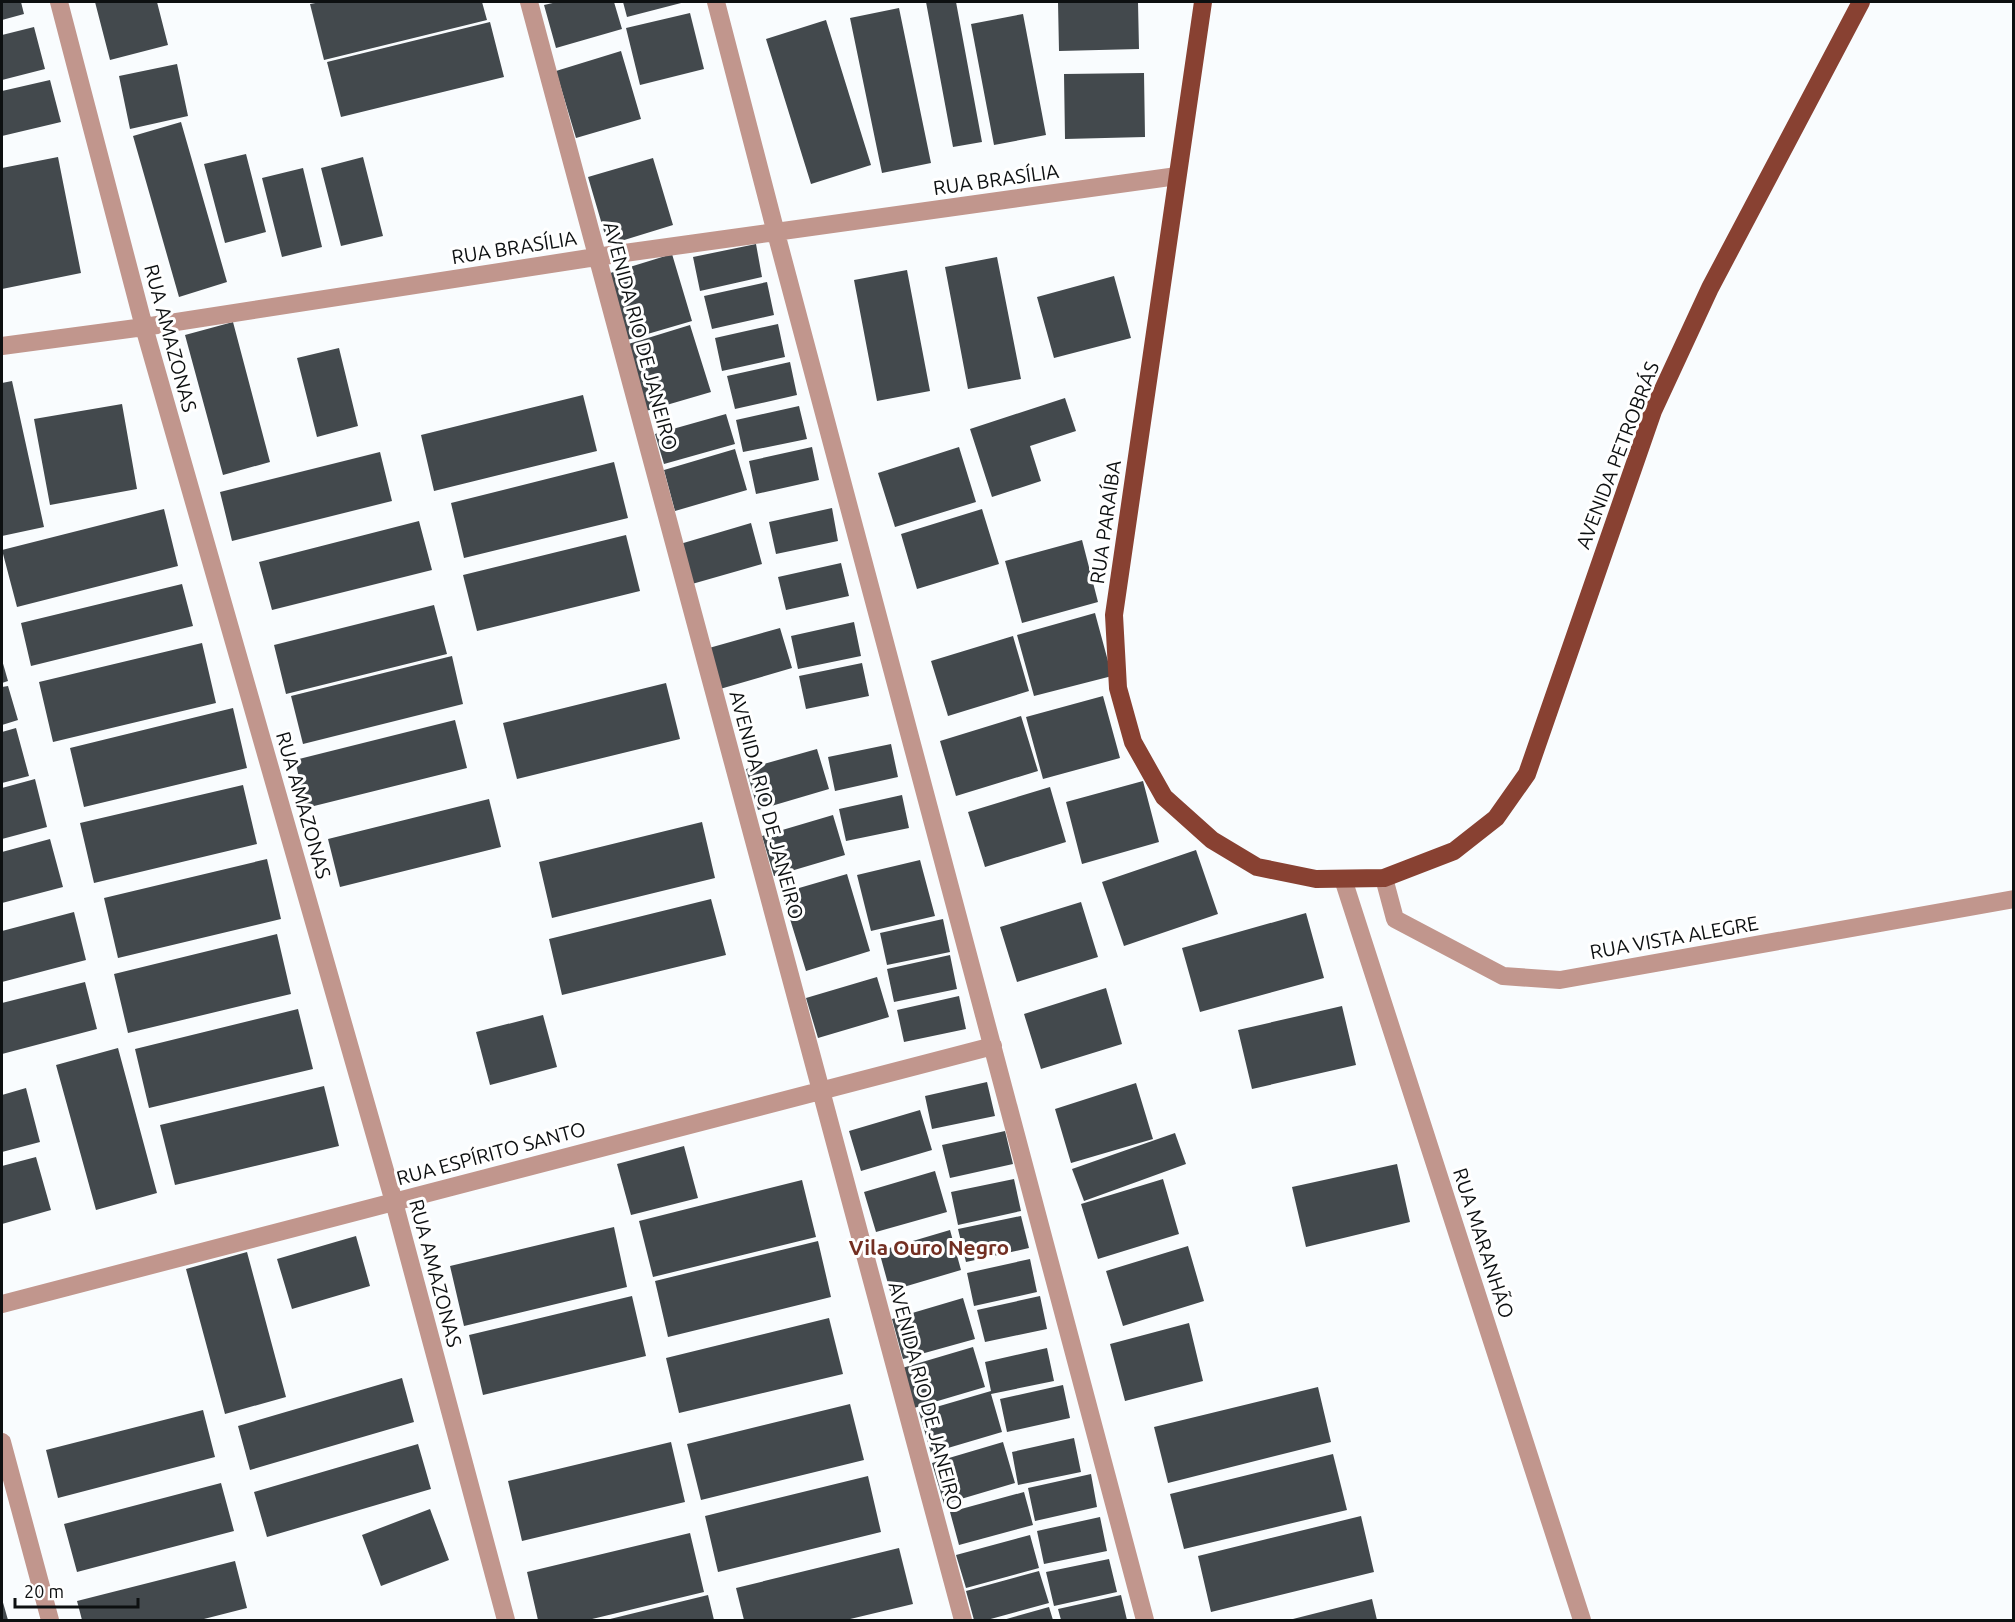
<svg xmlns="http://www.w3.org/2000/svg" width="2015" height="1622" viewBox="0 0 2015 1622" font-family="Ubuntu,sans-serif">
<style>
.building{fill:#43494d}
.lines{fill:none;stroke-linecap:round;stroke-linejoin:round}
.minor{stroke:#c1968d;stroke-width:18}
.major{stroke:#884132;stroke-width:18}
.labels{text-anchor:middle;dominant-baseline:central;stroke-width:6;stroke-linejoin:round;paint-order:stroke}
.street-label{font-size:20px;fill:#0d1011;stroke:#fff}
.neighbourhood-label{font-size:21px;font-weight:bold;fill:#732f22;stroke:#fff}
</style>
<rect width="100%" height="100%" fill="#f9fcfe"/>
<!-- building -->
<path class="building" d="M2,2H21L24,14L2,20Z
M95,2H157L168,45L110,60Z
M321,2H482L487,20L324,60L310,4Z
M557,2H614L622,29L556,48L544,5Z
M623,2H685L627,17Z
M926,2H956L982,142L953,147Z
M1058,2H1138L1139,49L1059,51Z
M899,8L931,163L882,173L850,18Z
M690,13L704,69L640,85L626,28Z
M1023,14L1046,135L994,145L971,24Z
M826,20L871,165L811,184L766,39Z
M490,22L504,77L341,117L327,62Z
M34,27L45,69L2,80V35Z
M621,51L641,119L576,138L556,71Z
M177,64L188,116L130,129L119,76Z
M1144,73L1145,137L1065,139L1064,74Z
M50,80L61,122L2,136V91Z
M181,122L227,282L179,297L133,136Z
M246,154L266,232L225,243L204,164Z
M58,157L81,273L2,289V168Z
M363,157L383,236L341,246L321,168Z
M653,158L673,225L608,245L588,177Z
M303,168L322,247L282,257L262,178Z
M756,244L762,277L700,291L693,257Z
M672,254L692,321L627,340L607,274Z
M997,257L1021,379L968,389L945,267Z
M907,270L930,391L877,401L854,280Z
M1114,276L1131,338L1054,358L1037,297Z
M767,282L774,315L712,329L704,296Z
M233,322L270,462L223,475L185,335Z
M778,324L785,357L722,371L715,338Z
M690,325L711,392L646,411L625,345Z
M339,348L358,426L317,437L297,358Z
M790,362L797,395L735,409L727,376Z
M12,381L44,527L2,536V383Z
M583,395L597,451L434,491L421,435Z
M1065,398L1076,431L1030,446L1041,481L992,497L970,429Z
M122,404L137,489L50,505L34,419Z
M799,406L807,439L743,452L736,420Z
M726,414L735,444L664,464L655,434Z
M812,447L819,480L756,494L749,461Z
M959,447L976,502L895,527L878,473Z
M735,449L747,490L675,511L664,470Z
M380,452L392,501L232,541L220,492Z
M614,462L628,518L464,558L451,503Z
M832,508L838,541L776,554L769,522Z
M164,509L178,566L17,607L2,550Z
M982,509L999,564L917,589L901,534Z
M419,521L432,570L272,610L259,562Z
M751,523L762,564L692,584L680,544Z
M626,535L640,591L477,631L463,575Z
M1082,540L1098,602L1022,623L1005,561Z
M841,563L849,596L786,610L778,577Z
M182,584L193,626L31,666L21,623Z
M434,605L447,654L286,694L274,645Z
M1095,613L1112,676L1034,696L1017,635Z
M854,622L861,656L798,669L791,636Z
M780,628L792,668L720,689L709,648Z
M1013,636L1029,691L948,716L931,661Z
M202,643L216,703L53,742L39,682Z
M452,656L463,704L303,744L291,696Z
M2,660L8,681L2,683Z
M862,663L869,696L806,709L799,676Z
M666,683L680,739L517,779L503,723Z
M8,686L18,720L2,725V687Z
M1103,696L1120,758L1043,779L1026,717Z
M233,708L247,768L84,807L70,748Z
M1021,716L1038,771L956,796L940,741Z
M455,720L467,768L306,808L295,760Z
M16,728L29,776L2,783V732Z
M891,744L898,777L835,791L828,757Z
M817,749L829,789L758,810L746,769Z
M35,779L47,827L2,839V788Z
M1143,781L1159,842L1082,864L1066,802Z
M243,785L257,844L94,883L80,823Z
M1050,787L1066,842L985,867L968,812Z
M902,795L909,828L846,841L839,809Z
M489,799L501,847L340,887L328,839Z
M833,815L845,855L774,876L762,836Z
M702,822L715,878L552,918L539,862Z
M50,839L63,887L2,903V852Z
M1196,850L1218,914L1124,946L1102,882Z
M267,859L281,919L118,958L104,898Z
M920,860L935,916L871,931L857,875Z
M847,874L870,951L806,971L782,893Z
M711,899L726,955L562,995L549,939Z
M1081,902L1098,957L1017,982L1000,927Z
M74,912L86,960L2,982V931Z
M1306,913L1324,978L1200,1012L1182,948Z
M943,919L950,952L887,965L880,933Z
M277,934L291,994L128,1033L114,974Z
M950,955L957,989L894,1002L887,969Z
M877,977L889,1017L818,1038L806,998Z
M85,982L97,1029L2,1054V1003Z
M1106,988L1122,1044L1041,1069L1024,1014Z
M959,996L966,1029L904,1042L897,1010Z
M1342,1006L1356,1065L1252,1089L1238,1030Z
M298,1009L313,1069L149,1108L135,1049Z
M543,1015L557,1067L490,1085L476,1032Z
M118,1048L157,1193L96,1210L56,1065Z
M987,1082L995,1116L932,1129L925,1096Z
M1136,1083L1153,1139L1071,1163L1055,1109Z
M324,1086L339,1146L175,1185L160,1125Z
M26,1088L40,1142L2,1152V1095Z
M920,1110L932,1150L861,1171L849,1131Z
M1005,1131L1013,1164L950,1178L942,1145Z
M1175,1133L1186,1164L1084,1201L1072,1169Z
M684,1146L698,1198L631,1215L617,1164Z
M36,1157L51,1210L2,1224V1166Z
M1397,1164L1410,1222L1306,1247L1292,1187Z
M935,1171L947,1212L876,1232L864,1192Z
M1014,1179L1021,1211L958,1225L951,1192Z
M1163,1179L1179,1234L1098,1259L1081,1204Z
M802,1180L816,1237L653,1277L639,1221Z
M1021,1216L1029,1248L966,1262L958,1229Z
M614,1227L627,1287L464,1326L450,1266Z
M950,1230L961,1270L890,1291L879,1251Z
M356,1236L370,1286L292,1309L277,1259Z
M818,1241L831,1297L668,1337L655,1281Z
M1188,1246L1204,1301L1123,1326L1106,1271Z
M247,1252L286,1397L225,1414L186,1269Z
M1030,1259L1037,1292L974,1306L967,1273Z
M632,1296L646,1356L483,1395L469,1335Z
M1040,1296L1047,1329L985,1342L977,1310Z
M963,1298L975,1339L903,1359L892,1319Z
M829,1318L843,1374L679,1413L666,1358Z
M1189,1323L1203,1381L1125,1401L1110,1344Z
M973,1347L985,1387L914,1408L902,1368Z
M1047,1348L1054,1381L991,1394L1002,1432L931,1453L919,1412L991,1391L985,1362Z
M402,1378L414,1422L250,1470L238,1426Z
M1063,1385L1070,1418L1007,1432L1000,1399Z
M1318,1387L1331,1442L1168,1483L1154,1427Z
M850,1404L864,1460L701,1500L687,1444Z
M203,1410L215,1457L58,1498L46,1450Z
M1074,1438L1081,1472L1018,1485L1012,1452Z
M671,1442L685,1502L522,1541L508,1481Z
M1003,1442L1015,1483L944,1504L932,1463Z
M418,1444L431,1489L267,1537L254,1492Z
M1333,1454L1347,1510L1184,1549L1170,1494Z
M1091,1474L1097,1507L1035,1521L1028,1488Z
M868,1476L881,1532L718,1572L705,1516Z
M221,1483L234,1531L77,1572L64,1524Z
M1024,1492L1033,1525L959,1545L950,1512Z
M430,1509L449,1560L381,1586L362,1535Z
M1361,1516L1374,1572L1211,1612L1198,1556Z
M1100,1517L1107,1551L1044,1564L1037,1531Z
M690,1533L704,1592L588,1620H538L527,1572Z
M1030,1535L1039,1568L966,1588L956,1555Z
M899,1548L913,1604L846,1620H744L736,1588Z
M1109,1559L1117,1592L1054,1606L1046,1572Z
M235,1561L247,1608L200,1620H82L77,1601Z
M1039,1571L1049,1603L987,1620H974L966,1591Z
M708,1595L714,1620H606Z
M1121,1595L1127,1620H1061L1058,1609Z
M2,1599L8,1620H2Z
M1372,1599L1377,1620H1289Z
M1049,1607L1053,1620H1003Z"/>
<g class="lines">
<!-- minor -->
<path class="minor" d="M59,2L144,327L394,1202L506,1620
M529,2L963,1620
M716,2L776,233L1145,1620
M2,346L144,327L596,257L1177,176
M1384,878L1395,919L1503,976L1560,980L2014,899
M1343,879L1582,1620
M2,1304L993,1046
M2,1442L50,1620"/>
<!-- major -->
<path class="major" d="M1203,2L1114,615L1118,688L1133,742L1164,797L1212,840L1257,867L1316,879L1384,878L1454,851L1496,818L1527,774L1653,411L1710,288L1861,2"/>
</g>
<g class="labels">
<!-- street labels -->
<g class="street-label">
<text transform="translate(996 179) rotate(-8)">RUA BRASÍLIA</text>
<text transform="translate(514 247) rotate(-9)">RUA BRASÍLIA</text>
<text transform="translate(641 336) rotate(75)">AVENIDA RIO DE JANEIRO</text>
<text transform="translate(171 338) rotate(75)">RUA AMAZONAS</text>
<text transform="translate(1617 455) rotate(-69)">AVENIDA PETROBRÁS</text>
<text transform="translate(1105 522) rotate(-82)">RUA PARAÍBA</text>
<text transform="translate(304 805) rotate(74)">RUA AMAZONAS</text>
<text transform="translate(767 805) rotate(75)">AVENIDA RIO DE JANEIRO</text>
<text transform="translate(1674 937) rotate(-10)">RUA VISTA ALEGRE</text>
<text transform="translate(491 1153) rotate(-15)">RUA ESPÍRITO SANTO</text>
<text transform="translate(1484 1243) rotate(72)">RUA MARANHÃO</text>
<text transform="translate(436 1273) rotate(75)">RUA AMAZONAS</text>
<text transform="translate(926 1396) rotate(75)">AVENIDA RIO DE JANEIRO</text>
</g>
<!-- neighbourhood labels -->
<g class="neighbourhood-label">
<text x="929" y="1247">Vila Ouro Negro</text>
</g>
</g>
<!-- border -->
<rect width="2015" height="1622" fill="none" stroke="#0d1011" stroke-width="6"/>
<!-- scale -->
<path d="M15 1598v9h123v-9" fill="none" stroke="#0d1011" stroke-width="3"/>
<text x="24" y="1598" font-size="18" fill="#0d1011" stroke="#ffffff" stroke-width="4.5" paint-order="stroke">20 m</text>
</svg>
